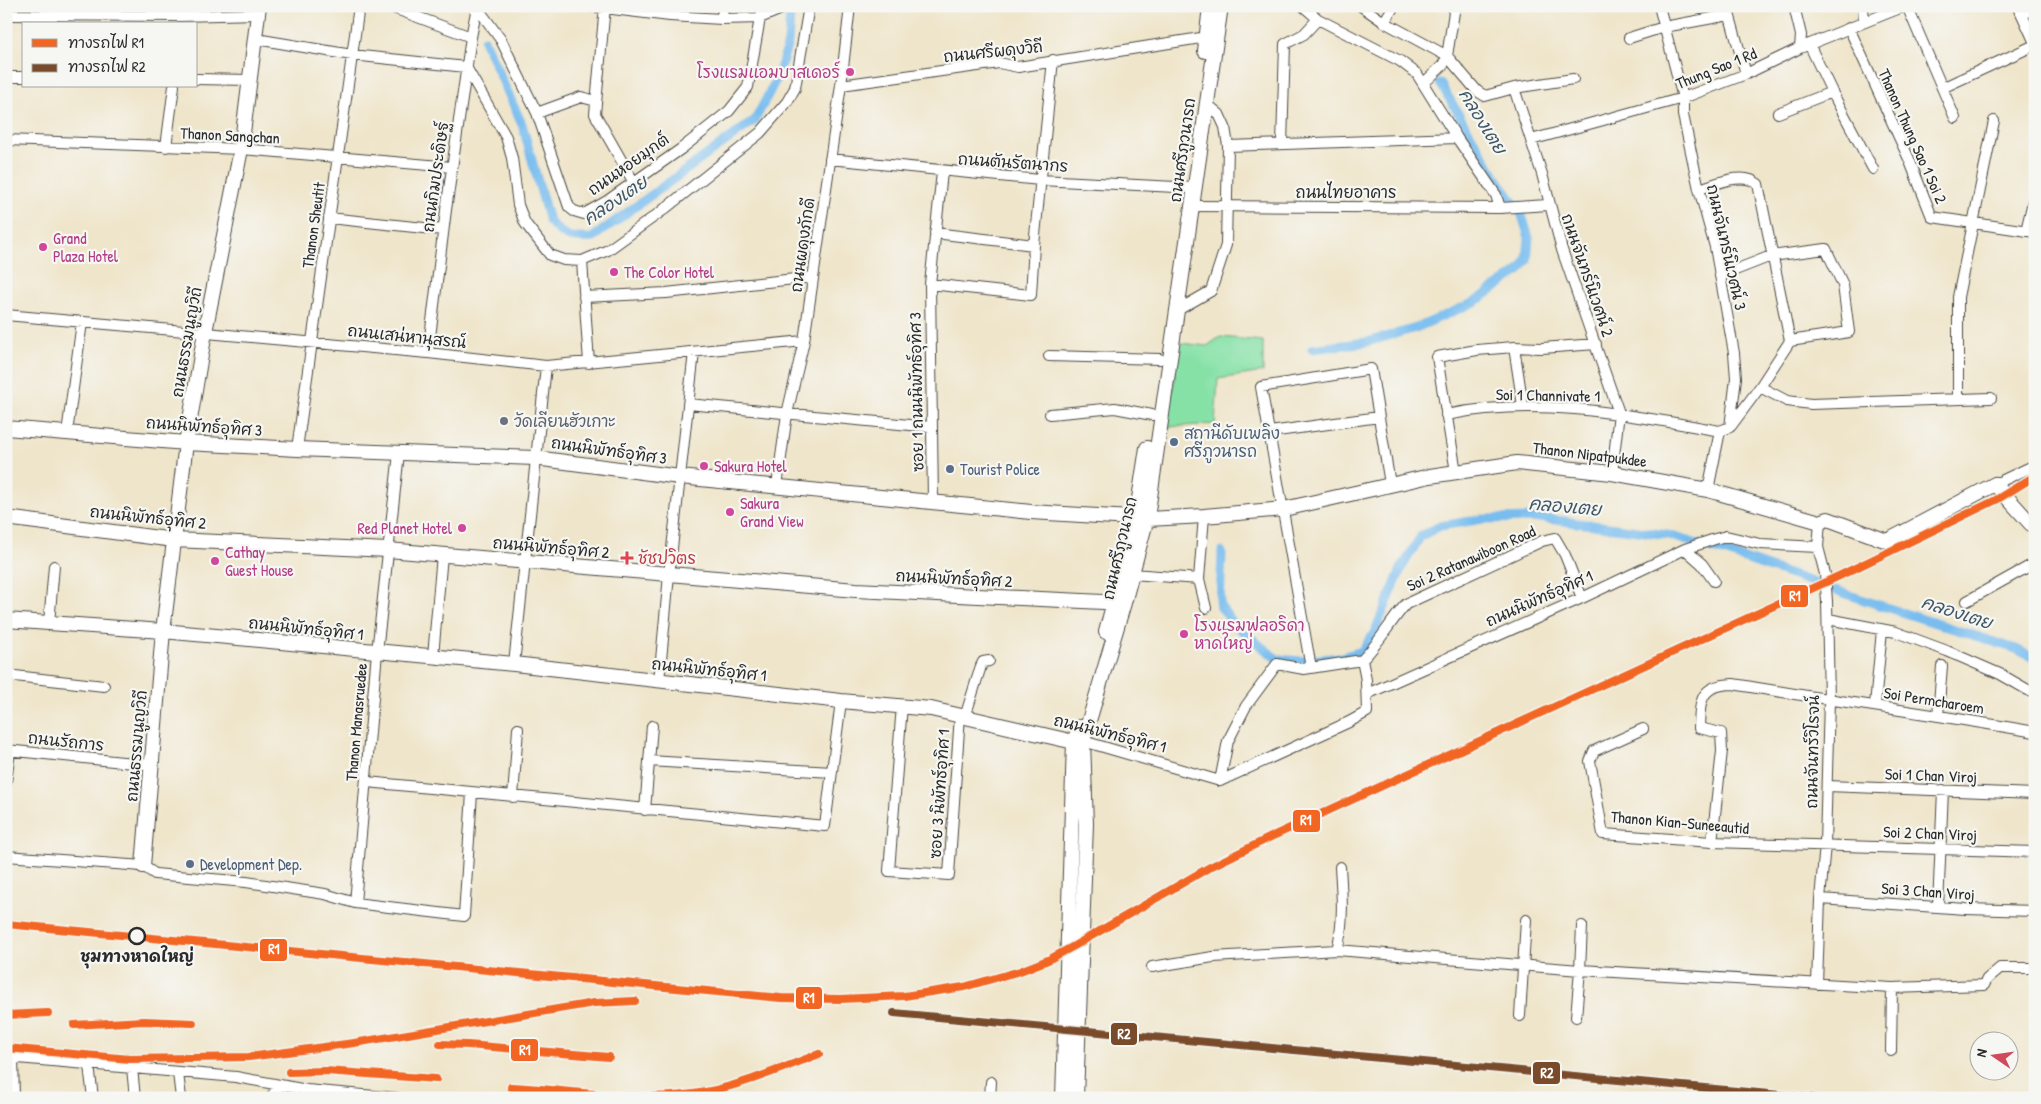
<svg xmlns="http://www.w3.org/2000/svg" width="2041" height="1104" viewBox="0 0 2041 1104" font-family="'Patrick Hand','Playpen Sans Thai',sans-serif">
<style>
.green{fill:#86e1a7;stroke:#588669}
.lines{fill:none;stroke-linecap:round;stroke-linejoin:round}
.canal{stroke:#79bdef;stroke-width:9}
.street-casing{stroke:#484743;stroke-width:12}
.secondary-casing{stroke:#484743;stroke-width:16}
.street{stroke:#fff;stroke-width:10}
.secondary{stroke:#fff;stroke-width:14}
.rail-1-casing{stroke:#f6f6f2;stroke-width:11}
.rail-2-casing{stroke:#f6f6f2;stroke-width:11}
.rail-1{stroke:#f26522;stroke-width:8}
.rail-2{stroke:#7a4b2a;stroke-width:8}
.hotel-dot{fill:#d1479c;stroke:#f6f6f2;stroke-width:2}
.worship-dot{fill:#6b7280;stroke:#f6f6f2;stroke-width:2}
.service-dot{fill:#5c6f8a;stroke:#f6f6f2;stroke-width:2}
.health-dot{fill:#e0444e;stroke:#f6f6f2;stroke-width:2}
.stop-dot{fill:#f6f6f2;stroke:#2b2b2b;stroke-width:2.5}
.labels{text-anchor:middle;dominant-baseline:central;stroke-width:4.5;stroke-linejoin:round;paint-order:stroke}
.street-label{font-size:16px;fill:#2b2b2b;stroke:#f6f6f2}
.hotel-label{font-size:16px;fill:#b23c85;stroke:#f6f6f2;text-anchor:start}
.worship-label{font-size:16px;fill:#5b616d;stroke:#f6f6f2;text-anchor:start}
.service-label{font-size:16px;fill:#4e5e75;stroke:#f6f6f2;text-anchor:start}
.health-label{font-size:16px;fill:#be3a42;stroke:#f6f6f2;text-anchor:start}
.stop-label{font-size:16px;font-weight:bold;fill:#2b2b2b;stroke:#f6f6f2}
.water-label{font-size:18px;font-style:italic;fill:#425766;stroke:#f6f6f2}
.line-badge{stroke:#f6f6f2;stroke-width:2}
.badge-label{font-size:14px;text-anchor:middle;font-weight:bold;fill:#fff}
</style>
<rect width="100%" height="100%" fill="#f6f6f2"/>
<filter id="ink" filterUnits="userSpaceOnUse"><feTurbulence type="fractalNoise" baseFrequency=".02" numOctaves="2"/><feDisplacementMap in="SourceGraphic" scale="10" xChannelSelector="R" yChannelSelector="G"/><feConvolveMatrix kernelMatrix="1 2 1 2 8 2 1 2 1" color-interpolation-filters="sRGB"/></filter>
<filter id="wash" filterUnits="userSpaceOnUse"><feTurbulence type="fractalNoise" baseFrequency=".0096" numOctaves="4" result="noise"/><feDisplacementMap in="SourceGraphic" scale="20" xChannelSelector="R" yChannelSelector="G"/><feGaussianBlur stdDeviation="1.12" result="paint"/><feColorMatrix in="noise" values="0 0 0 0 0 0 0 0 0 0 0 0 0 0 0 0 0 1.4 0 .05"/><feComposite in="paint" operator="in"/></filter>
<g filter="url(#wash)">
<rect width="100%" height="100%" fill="#efe5ca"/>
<!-- green -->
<path class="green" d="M1220,337L1263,341V372L1218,379L1215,424L1167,427L1180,343L1207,346Z"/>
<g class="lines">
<!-- canal -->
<path class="canal" d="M484,40L522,124L549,221C564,238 570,239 592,238L755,120L778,76L788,43L790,14L792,6
M1312,349L1367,342L1416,328L1475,302L1519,271L1527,260L1529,238L1522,215L1496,177L1440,83
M1222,552L1220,606L1235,625L1277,659L1302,661L1341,657L1362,651L1374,633L1402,567L1421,536L1440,526L1483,519L1540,518L1668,535L1727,553L1870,602L2016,649L2035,659"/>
</g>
</g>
<g filter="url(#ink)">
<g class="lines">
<!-- street casing -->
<g class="street-casing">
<path id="street" d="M388,6L471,37
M588,6L670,16L722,19L760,18L789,6
M605,6L595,114L633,181
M1303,6L1318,19L1400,61L1417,74L1457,138L1496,195L1500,208
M1361,6L1384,22L1447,56L1477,91L1485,96L1514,88L1573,79
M1659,6L1683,98V115L1699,189L1715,247L1734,353L1736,378L1730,427L1720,431L1708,490
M1727,6L1746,74
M1794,6L1801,35L1800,48
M1863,6L1864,22
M1907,6L1955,118
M2018,6L2035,43
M477,7L501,40L537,113L569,207L574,211L584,214L607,201L681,149L729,111L748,87L760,18L764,6
M2019,10L2035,12
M6,15L180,16L258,14
M722,19L723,6
M1384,22L1394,6
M1849,28L1909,159L1932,217L2035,232
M1629,38L1664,27L1729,15
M256,39L352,55L466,67L506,137L512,158L518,205L525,223L550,255L564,260L582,261L608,250L662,211L760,133L787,102L795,88L809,6
M1809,44L1832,92L1873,169
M6,77H24
M196,79L250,80
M1424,83L1443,65L1447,56L1455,6
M841,85L999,63L1018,67L1207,37
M1514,88L1542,174L1562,250L1619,413L1612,473
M1942,88L2035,45
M537,113L581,97L596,101
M1778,113L1832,92
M6,140L241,149L452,167
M1531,140L1683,98L1746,74L1800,48L1905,6
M1282,144L1285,44L1304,34L1318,19
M1228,146L1457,138
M166,147L174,86
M830,159L1040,180L1195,188
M1699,189C1716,184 1743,171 1758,184L1790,341L1760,387L1731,426
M1191,206L1500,208L1548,205
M329,218L443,230
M2026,231L2035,193
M935,233L1034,245
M582,261L589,363
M1720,276L1771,256L1826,249L1843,285L1849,332L1790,341
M930,284L1031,295L1034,245L1053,60
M584,297L666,293L813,277
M1176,311L1211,291L1226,245L1228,146L1225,127L1219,114L1206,103
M6,315L428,353L546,366L804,341
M1514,347L1523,406
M428,353L446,210L471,37L477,7
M1049,356L1160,359
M1760,387L1787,401L1811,404L1991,398
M1958,398V297L1994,121
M688,404L931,427
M1050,414L1115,408L1152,415
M1446,415C1538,396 1630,415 1720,431
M1270,432L1379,417
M67,433L82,322
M297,449L359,6
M1456,472L1437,357L1477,350L1514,347L1542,348L1596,344
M1995,484L2035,465
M777,486L787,414L804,341L841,85L850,6
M933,501L930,284L942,172
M1204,516L1199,579L1206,608
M1685,549L1702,564L1714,581
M1132,574L1199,579
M1967,601L2035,563
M1828,619L1896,632L1947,651L2000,674L2035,694
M49,623L54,566
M433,656L442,555
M1362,660C1380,642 1390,622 1406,604L1542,541L1555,538L1565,555L1582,598
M514,664L546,366
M1311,668L1261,387L1371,369L1390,484
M6,675L104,686
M659,681L669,575L694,352
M1367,694L1582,598L1685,549L1715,539L1726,536L1760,544L1818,547
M902,705L889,871L949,875L960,715
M1875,705L1882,630
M1938,716L1942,666
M965,717L981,666L983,662L989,661
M1643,729L1594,751L1590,761L1603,834L1712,842L2035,852
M1083,741L1220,781L1349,722L1367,712L1366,680L1362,660
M6,750L152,765
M649,761L832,772
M1220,781L1228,741L1246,706L1277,664L1304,669L1362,660
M6,782L10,751
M367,782L825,826L841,701
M1827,786L2035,794
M513,797L518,729
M645,810L652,726
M1712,842L1722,751L1721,733L1699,728C1700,700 1700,685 1733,684C1834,701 1935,714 2035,732
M6,856L143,866L155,874L246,882L325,894L355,903L464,916L472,793
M1820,899L1966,909L2035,911
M355,903L377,652L399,453
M1938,907L1943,790
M1337,950C1344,923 1342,895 1340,867
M1152,967L1213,957L1337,950L1580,970L1892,988L1984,985L1987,979L2000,968H2035
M1817,984L1820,899L1825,845L1829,700L1827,601L1825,574L1818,547L1820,522
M1520,1016L1526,920
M1576,1017L1580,970L1582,926
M1891,1051L1892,988
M6,1057L236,1077L307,1090L397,1098
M13,1057L14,1098
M89,1065L93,1098
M132,1068L135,1098
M178,1073L181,1098
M270,1098L280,1086
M990,1098L991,1082"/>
</g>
<!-- secondary casing -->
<g class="secondary-casing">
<path id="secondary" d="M477,7V6
M1205,51L1210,6
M6,428L186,443L297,449L535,458L680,477L1031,512L1148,519L1204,516L1284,509L1430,476L1517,463L1612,473L1708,490L1820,522L1828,519L1887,541L1995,484L2031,524H2035
M6,518L174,540L388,550L856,590L1124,603
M6,620L163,631L514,664L841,701L931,709L1074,742L1083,741
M1106,632L1136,518L1147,448
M143,866L163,631L186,443L205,332L241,149L259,6
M1063,1098L1074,742L1079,727
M1076,1098L1086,824L1083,741L1124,603L1147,518L1221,6"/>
</g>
<!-- street -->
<use href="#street" class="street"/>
<!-- secondary -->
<use href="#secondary" class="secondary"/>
<!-- rail-1 casing -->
<g class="rail-1-casing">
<path id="rail-1" d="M6,924L781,998L841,999L904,996L964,987L1020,971L1048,960L1074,946L1210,867L1275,835L1839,576L1996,500L2035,476
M6,1015L48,1013
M74,1025L144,1021L193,1023
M440,1044L468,1045L609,1057
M6,1048L130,1059L249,1057L354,1043L594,1003L635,1001
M289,1072L326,1071L436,1079
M511,1087C572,1090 646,1104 706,1092C745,1084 782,1068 819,1054"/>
</g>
<!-- rail-2 casing -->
<g class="rail-2-casing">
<path id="rail-2" d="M894,1013L1814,1098"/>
</g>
<!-- rail-1 -->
<use href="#rail-1" class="rail-1"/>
<!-- rail-2 -->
<use href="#rail-2" class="rail-2"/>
</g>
</g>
<!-- markers -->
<g class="hotel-dot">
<circle cx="850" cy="72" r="5"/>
<circle cx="43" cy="247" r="5"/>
<circle cx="614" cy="272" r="5"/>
<circle cx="704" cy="466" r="5"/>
<circle cx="730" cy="512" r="5"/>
<circle cx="462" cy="528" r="5"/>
<circle cx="215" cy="561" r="5"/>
<circle cx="1184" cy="634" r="5"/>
</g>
<circle class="worship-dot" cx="504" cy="421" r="5"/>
<g class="service-dot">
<circle cx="1174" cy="442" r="5"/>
<circle cx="950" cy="469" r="5"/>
<circle cx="190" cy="864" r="5"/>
</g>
<path class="health-dot" d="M624.5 550.5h5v5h5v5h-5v5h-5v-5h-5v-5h5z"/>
<circle class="stop-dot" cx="137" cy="936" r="8"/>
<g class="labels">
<!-- street labels -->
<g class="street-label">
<text transform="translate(993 51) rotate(-6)">ถนนศรีผดุงวิถี</text>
<text transform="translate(1716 68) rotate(-22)">Thung Sao 1 Rd</text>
<text transform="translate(230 135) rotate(3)">Thanon Sangchan</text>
<text transform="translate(1913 136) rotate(66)">Thanon Thung Sao 1 Soi 2</text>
<text transform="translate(1182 150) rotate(-82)">ถนนศรีภูวนารถ</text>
<text transform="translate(1013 162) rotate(4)">ถนนตันรัตนากร</text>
<text transform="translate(628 164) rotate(-35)">ถนนหอยมุกต์</text>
<text transform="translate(435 177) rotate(-82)">ถนนกิมประดิษฐ์</text>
<text x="1346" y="192">ถนนไทยอาคาร</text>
<text transform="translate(313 225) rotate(-82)">Thanon Sheutit</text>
<text transform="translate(802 245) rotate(-82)">ถนนผดุงภักดี</text>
<text transform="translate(1727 247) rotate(77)">ถนนจันทร์นิเวศน์ 3</text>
<text transform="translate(1588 275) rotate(71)">ถนนจันทร์นิเวศน์ 2</text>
<text transform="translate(407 336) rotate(6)">ถนนเสน่หานุสรณ์</text>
<text transform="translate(186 342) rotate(-80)">ถนนธรรมนูญวิถี</text>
<text transform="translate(916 392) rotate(-91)">ซอย 1 ถนนนิพัทธ์อุทิศ 3</text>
<text transform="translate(1548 395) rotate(1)">Soi 1 Channivate 1</text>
<text transform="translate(204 426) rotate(4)">ถนนนิพัทธ์อุทิศ 3</text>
<text transform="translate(609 450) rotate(8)">ถนนนิพัทธ์อุทิศ 3</text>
<text transform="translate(1590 454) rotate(7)">Thanon Nipatpukdee</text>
<text transform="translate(148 517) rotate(6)">ถนนนิพัทธ์อุทิศ 2</text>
<text transform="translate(551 547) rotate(5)">ถนนนิพัทธ์อุทิศ 2</text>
<text transform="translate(1119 548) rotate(-77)">ถนนศรีภูวนารถ</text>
<text transform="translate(1471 558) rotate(-24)">Soi 2 Ratanawiboon Road</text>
<text transform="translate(954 578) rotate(3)">ถนนนิพัทธ์อุทิศ 2</text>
<text transform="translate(1539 598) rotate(-24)">ถนนนิพัทธ์อุทิศ 1</text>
<text transform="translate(306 628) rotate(6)">ถนนนิพัทธ์อุทิศ 1</text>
<text transform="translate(709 669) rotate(6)">ถนนนิพัทธ์อุทิศ 1</text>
<text transform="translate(1934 700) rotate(9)">Soi Permcharoem</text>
<text transform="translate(356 722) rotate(-85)">Thanon Manasruedee</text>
<text transform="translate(1110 733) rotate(14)">ถนนนิพัทธ์อุทิศ 1</text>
<text transform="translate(66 741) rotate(6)">ถนนรัถการ</text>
<text transform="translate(136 746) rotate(-85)">ถนนธรรมนูญวิถี</text>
<text transform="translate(1812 752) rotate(-89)">ถนนจันทร์วิโรจน์</text>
<text transform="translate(1931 775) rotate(2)">Soi 1 Chan Viroj</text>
<text transform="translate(939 794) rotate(-86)">ซอย 3 นิพัทธ์อุทิศ 1</text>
<text transform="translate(1680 822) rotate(5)">Thanon Kian-Suneeautid</text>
<text transform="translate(1930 833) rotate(2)">Soi 2 Chan Viroj</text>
<text transform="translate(1928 891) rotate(4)">Soi 3 Chan Viroj</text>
</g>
<!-- hotel labels -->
<g class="hotel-label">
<text x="840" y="72" text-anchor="end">โรงแรมแอมบาสเดอร์</text>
<text x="53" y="238">Grand<tspan x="53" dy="18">Plaza Hotel</tspan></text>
<text x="624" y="272">The Color Hotel</text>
<text x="714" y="466">Sakura Hotel</text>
<text x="740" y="503">Sakura<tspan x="740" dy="18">Grand View</tspan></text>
<text x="452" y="528" text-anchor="end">Red Planet Hotel</text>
<text x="225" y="552">Cathay<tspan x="225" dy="18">Guest House</tspan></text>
<text x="1194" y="625">โรงแรมฟลอริดา<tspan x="1194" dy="18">หาดใหญ่</tspan></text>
</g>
<!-- worship labels -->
<g class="worship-label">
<text x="514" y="421">วัดเลียนฮัวเกาะ</text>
</g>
<!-- service labels -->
<g class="service-label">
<text x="1184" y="433">สถานีดับเพลิง<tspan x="1184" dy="18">ศรีภูวนารถ</tspan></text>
<text x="960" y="469">Tourist Police</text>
<text x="200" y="864">Development Dep.</text>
</g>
<!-- health labels -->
<g class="health-label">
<text x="638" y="558">ชัชปวิตร</text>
</g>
<!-- stop labels -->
<g class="stop-label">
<text x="137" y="956">ชุมทางหาดใหญ่</text>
</g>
<!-- water labels -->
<g class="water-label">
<text transform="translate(1483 121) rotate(58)">คลองเตย</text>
<text transform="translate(615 200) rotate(-34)">คลองเตย</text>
<text transform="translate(1565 506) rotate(5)">คลองเตย</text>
<text transform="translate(1957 612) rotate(18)">คลองเตย</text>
</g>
</g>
<g class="line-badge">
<rect x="1780" y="584" width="29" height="24" rx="5" fill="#f26522"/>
<rect x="1292" y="809" width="29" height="24" rx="5" fill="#f26522"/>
<rect x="259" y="938" width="29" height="24" rx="5" fill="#f26522"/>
<rect x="795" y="986" width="28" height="24" rx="5" fill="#f26522"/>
<rect x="1110" y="1022" width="28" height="24" rx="5" fill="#7a4b2a"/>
<rect x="510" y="1038" width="29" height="24" rx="5" fill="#f26522"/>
<rect x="1532" y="1061" width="29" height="24" rx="5" fill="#7a4b2a"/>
</g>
<g class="badge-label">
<text x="1795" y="601">R1</text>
<text x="1306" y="825">R1</text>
<text x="274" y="954">R1</text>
<text x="809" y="1003">R1</text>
<text x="1124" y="1039">R2</text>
<text x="525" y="1055">R1</text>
<text x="1547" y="1078">R2</text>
</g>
<!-- margin -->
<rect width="2041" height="1104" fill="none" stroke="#f6f6f2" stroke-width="25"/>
<!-- legend -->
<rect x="22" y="22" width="175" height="65" fill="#f6f6f2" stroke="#a5a5a2"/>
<rect x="32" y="39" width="25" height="8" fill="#f26522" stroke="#a5a5a2"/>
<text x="68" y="48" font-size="15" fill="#2b2b2b">ทางรถไฟ R1</text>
<rect x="32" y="64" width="25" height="8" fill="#7a4b2a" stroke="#a5a5a2"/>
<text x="68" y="72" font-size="15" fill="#2b2b2b">ทางรถไฟ R2</text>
<!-- north arrow -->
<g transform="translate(1994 1056) rotate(283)"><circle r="24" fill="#f6f6f2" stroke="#a5a5a2"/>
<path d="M0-4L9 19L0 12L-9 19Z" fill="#d1495b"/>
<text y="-8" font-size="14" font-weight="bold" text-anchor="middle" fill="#2b2b2b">N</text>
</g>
</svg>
